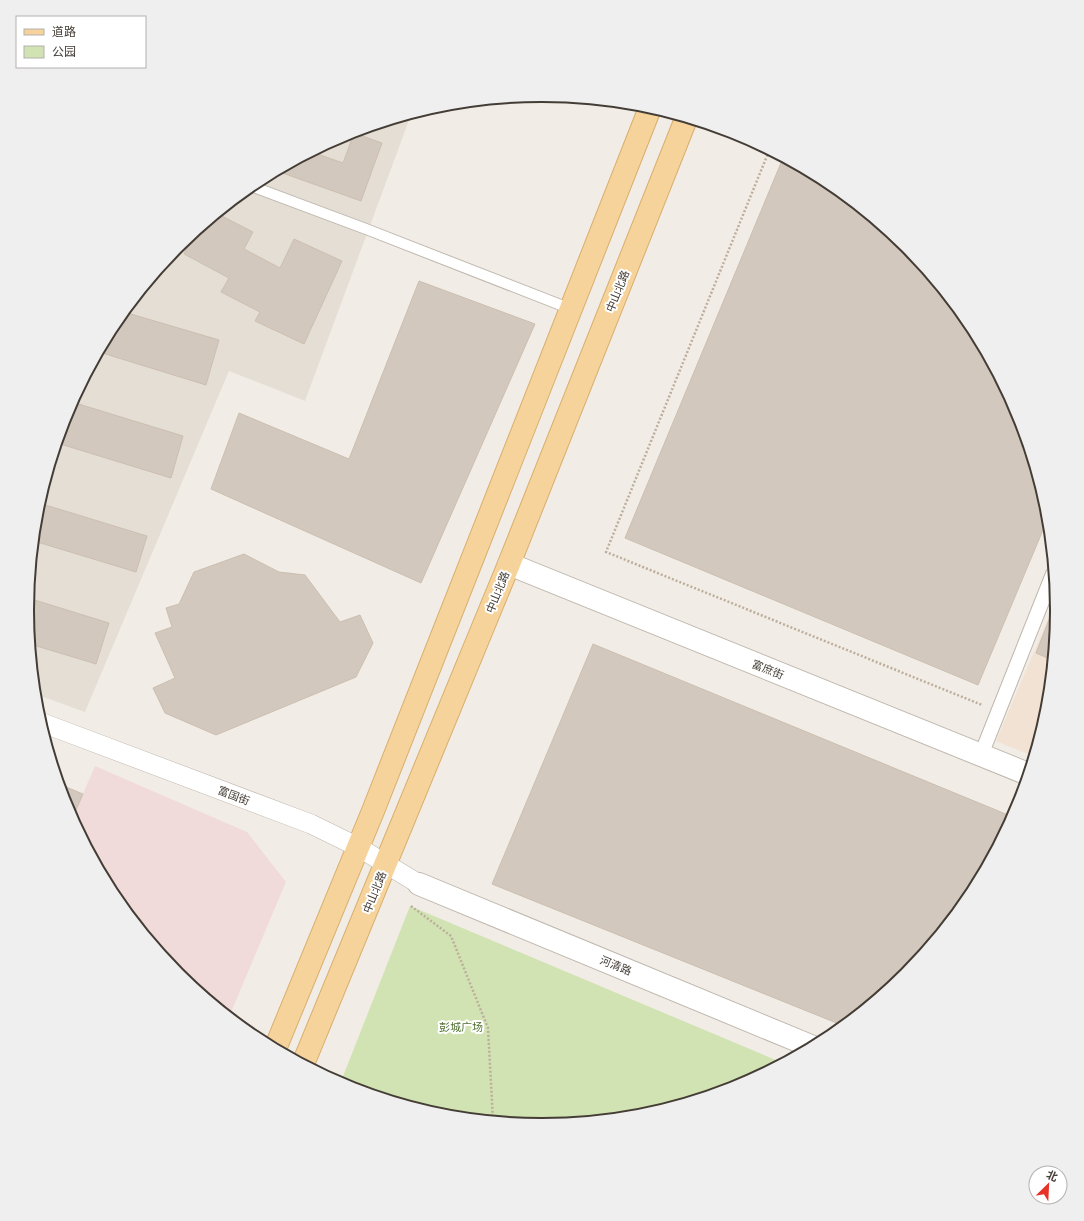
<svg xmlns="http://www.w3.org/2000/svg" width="1084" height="1221" viewBox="0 0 1084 1221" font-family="'Open Sans','Noto Sans SC',sans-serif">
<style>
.residential{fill:#e5ded5}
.commercial{fill:#f2e2d3}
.medical{fill:#f1dbda}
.green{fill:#d1e3b2}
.building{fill:#d2c8bd;stroke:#ccbfb0}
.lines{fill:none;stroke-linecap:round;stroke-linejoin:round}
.service-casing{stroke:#bfb7ad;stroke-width:12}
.pedestrian-casing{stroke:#bfb7ad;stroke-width:16}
.minor-casing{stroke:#bfb7ad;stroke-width:20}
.tertiary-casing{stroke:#bfb7ad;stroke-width:24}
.primary-casing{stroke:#d9ae6d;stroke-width:24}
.path{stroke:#bdae9c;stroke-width:2.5;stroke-dasharray:2 2;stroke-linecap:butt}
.service{stroke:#fff;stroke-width:10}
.pedestrian{stroke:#fff;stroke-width:14}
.minor{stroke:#fff;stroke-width:19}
.tertiary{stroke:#fff;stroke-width:22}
.primary{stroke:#f5d39b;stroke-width:22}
.labels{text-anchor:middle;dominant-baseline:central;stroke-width:4;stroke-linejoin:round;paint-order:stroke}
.street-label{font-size:11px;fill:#443d36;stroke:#fff}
.park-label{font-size:11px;fill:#4e702e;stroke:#fff}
.rim{fill:none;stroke:#443d36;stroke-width:2}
</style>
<rect width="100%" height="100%" fill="#f1ede6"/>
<!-- residential -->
<path class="residential" d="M411,115L305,401L229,371L85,712L35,694L27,610L37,510L66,413L114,324L178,246L256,182L345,135Z"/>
<!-- commercial -->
<path class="commercial" d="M1056,600L1057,611L1047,711L1033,756L996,741Z"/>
<!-- medical -->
<path class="medical" d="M95,766L247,832L286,882L229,1017L178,974L114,896L72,819Z"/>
<!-- green -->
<path class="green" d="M410,906L783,1063L739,1086L642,1116L542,1125L441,1116L345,1086L340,1084Z"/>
<!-- building -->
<path class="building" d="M354,133L382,143L361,201L277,171L312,152L343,163Z
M783,158L828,182L906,247L970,325L1018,414L1047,510L1048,518L978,685L625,538Z
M218,214L253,232L244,249L280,268L294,239L342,261L304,344L255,321L260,312L221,292L229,278L184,254L195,232Z
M419,281L535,324L421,583L211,489L239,413L349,459Z
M124,312L219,340L206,385L99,352L114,324Z
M72,402L183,436L171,478L57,443L66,413Z
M39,503L147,536L136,572L34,541L37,510Z
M244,554L279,572L305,575L340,622L360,615L373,643L356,677L216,735L165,713L153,688L175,678L155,633L172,627L166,608L179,604L194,572Z
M28,598L109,623L96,664L30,644L27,610Z
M1056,602L1057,611L1052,660L1036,653Z
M593,644L1013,817L970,897L906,975L844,1026L492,884Z
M59,784L83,794L72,819L66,807Z"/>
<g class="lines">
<!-- service casing -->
<g class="service-casing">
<path id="service" d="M251,186L366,229L571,309"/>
</g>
<!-- pedestrian casing -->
<g class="pedestrian-casing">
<path id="pedestrian" d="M981,755L1053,574"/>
</g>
<!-- minor casing -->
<g class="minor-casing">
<path id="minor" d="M40,722L311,824L358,847L419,884"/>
</g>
<!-- tertiary casing -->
<g class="tertiary-casing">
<path id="tertiary" d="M509,564L1028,774
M419,884L813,1047"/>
</g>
<!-- primary casing -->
<g class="primary-casing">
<path id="primary" d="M275,1049L373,811L650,108
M303,1064L509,564L686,119"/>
</g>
<!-- path -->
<path class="path" d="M769,151L606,552L982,705
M411,906L451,936L488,1028L493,1121"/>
<!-- service -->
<use href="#service" class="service"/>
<!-- pedestrian -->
<use href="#pedestrian" class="pedestrian"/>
<!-- minor -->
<use href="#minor" class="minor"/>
<!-- tertiary -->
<use href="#tertiary" class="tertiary"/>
<!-- primary -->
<use href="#primary" class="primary"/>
</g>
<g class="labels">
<!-- street labels -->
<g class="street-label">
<text transform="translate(617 291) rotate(-68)">中山北路</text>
<text transform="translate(497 592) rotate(-68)">中山北路</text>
<text transform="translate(768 669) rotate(22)">富庶街</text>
<text transform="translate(234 795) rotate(21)">富国街</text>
<text transform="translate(374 892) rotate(-68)">中山北路</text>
<text transform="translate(616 965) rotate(22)">河清路</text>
</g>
<!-- park labels -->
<g class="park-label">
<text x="461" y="1026">彭城广场</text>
</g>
</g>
<!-- crop -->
<path d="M0 0H1084V1221H0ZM34 610a508 508 0 1 1 1016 0a508 508 0 1 1-1016 0Z" fill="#f0efef" fill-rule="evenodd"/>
<path class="rim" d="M34 610a508 508 0 1 1 1016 0a508 508 0 1 1-1016 0Z"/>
<!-- legend -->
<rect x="16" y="16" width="130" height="52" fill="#ffffff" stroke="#b4b1af"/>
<rect x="24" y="29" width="20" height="6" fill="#f5d39b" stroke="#b4b1af"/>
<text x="52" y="36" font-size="12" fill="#443d36">道路</text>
<rect x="24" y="46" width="20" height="12" fill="#d1e3b2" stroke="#b4b1af"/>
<text x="52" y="56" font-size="12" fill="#443d36">公园</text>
<!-- north arrow -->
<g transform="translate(1048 1185) rotate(24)"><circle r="19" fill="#ffffff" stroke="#b4b1af"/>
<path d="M0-3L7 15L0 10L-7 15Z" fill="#e73227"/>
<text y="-6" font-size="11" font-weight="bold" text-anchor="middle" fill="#443d36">北</text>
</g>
</svg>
